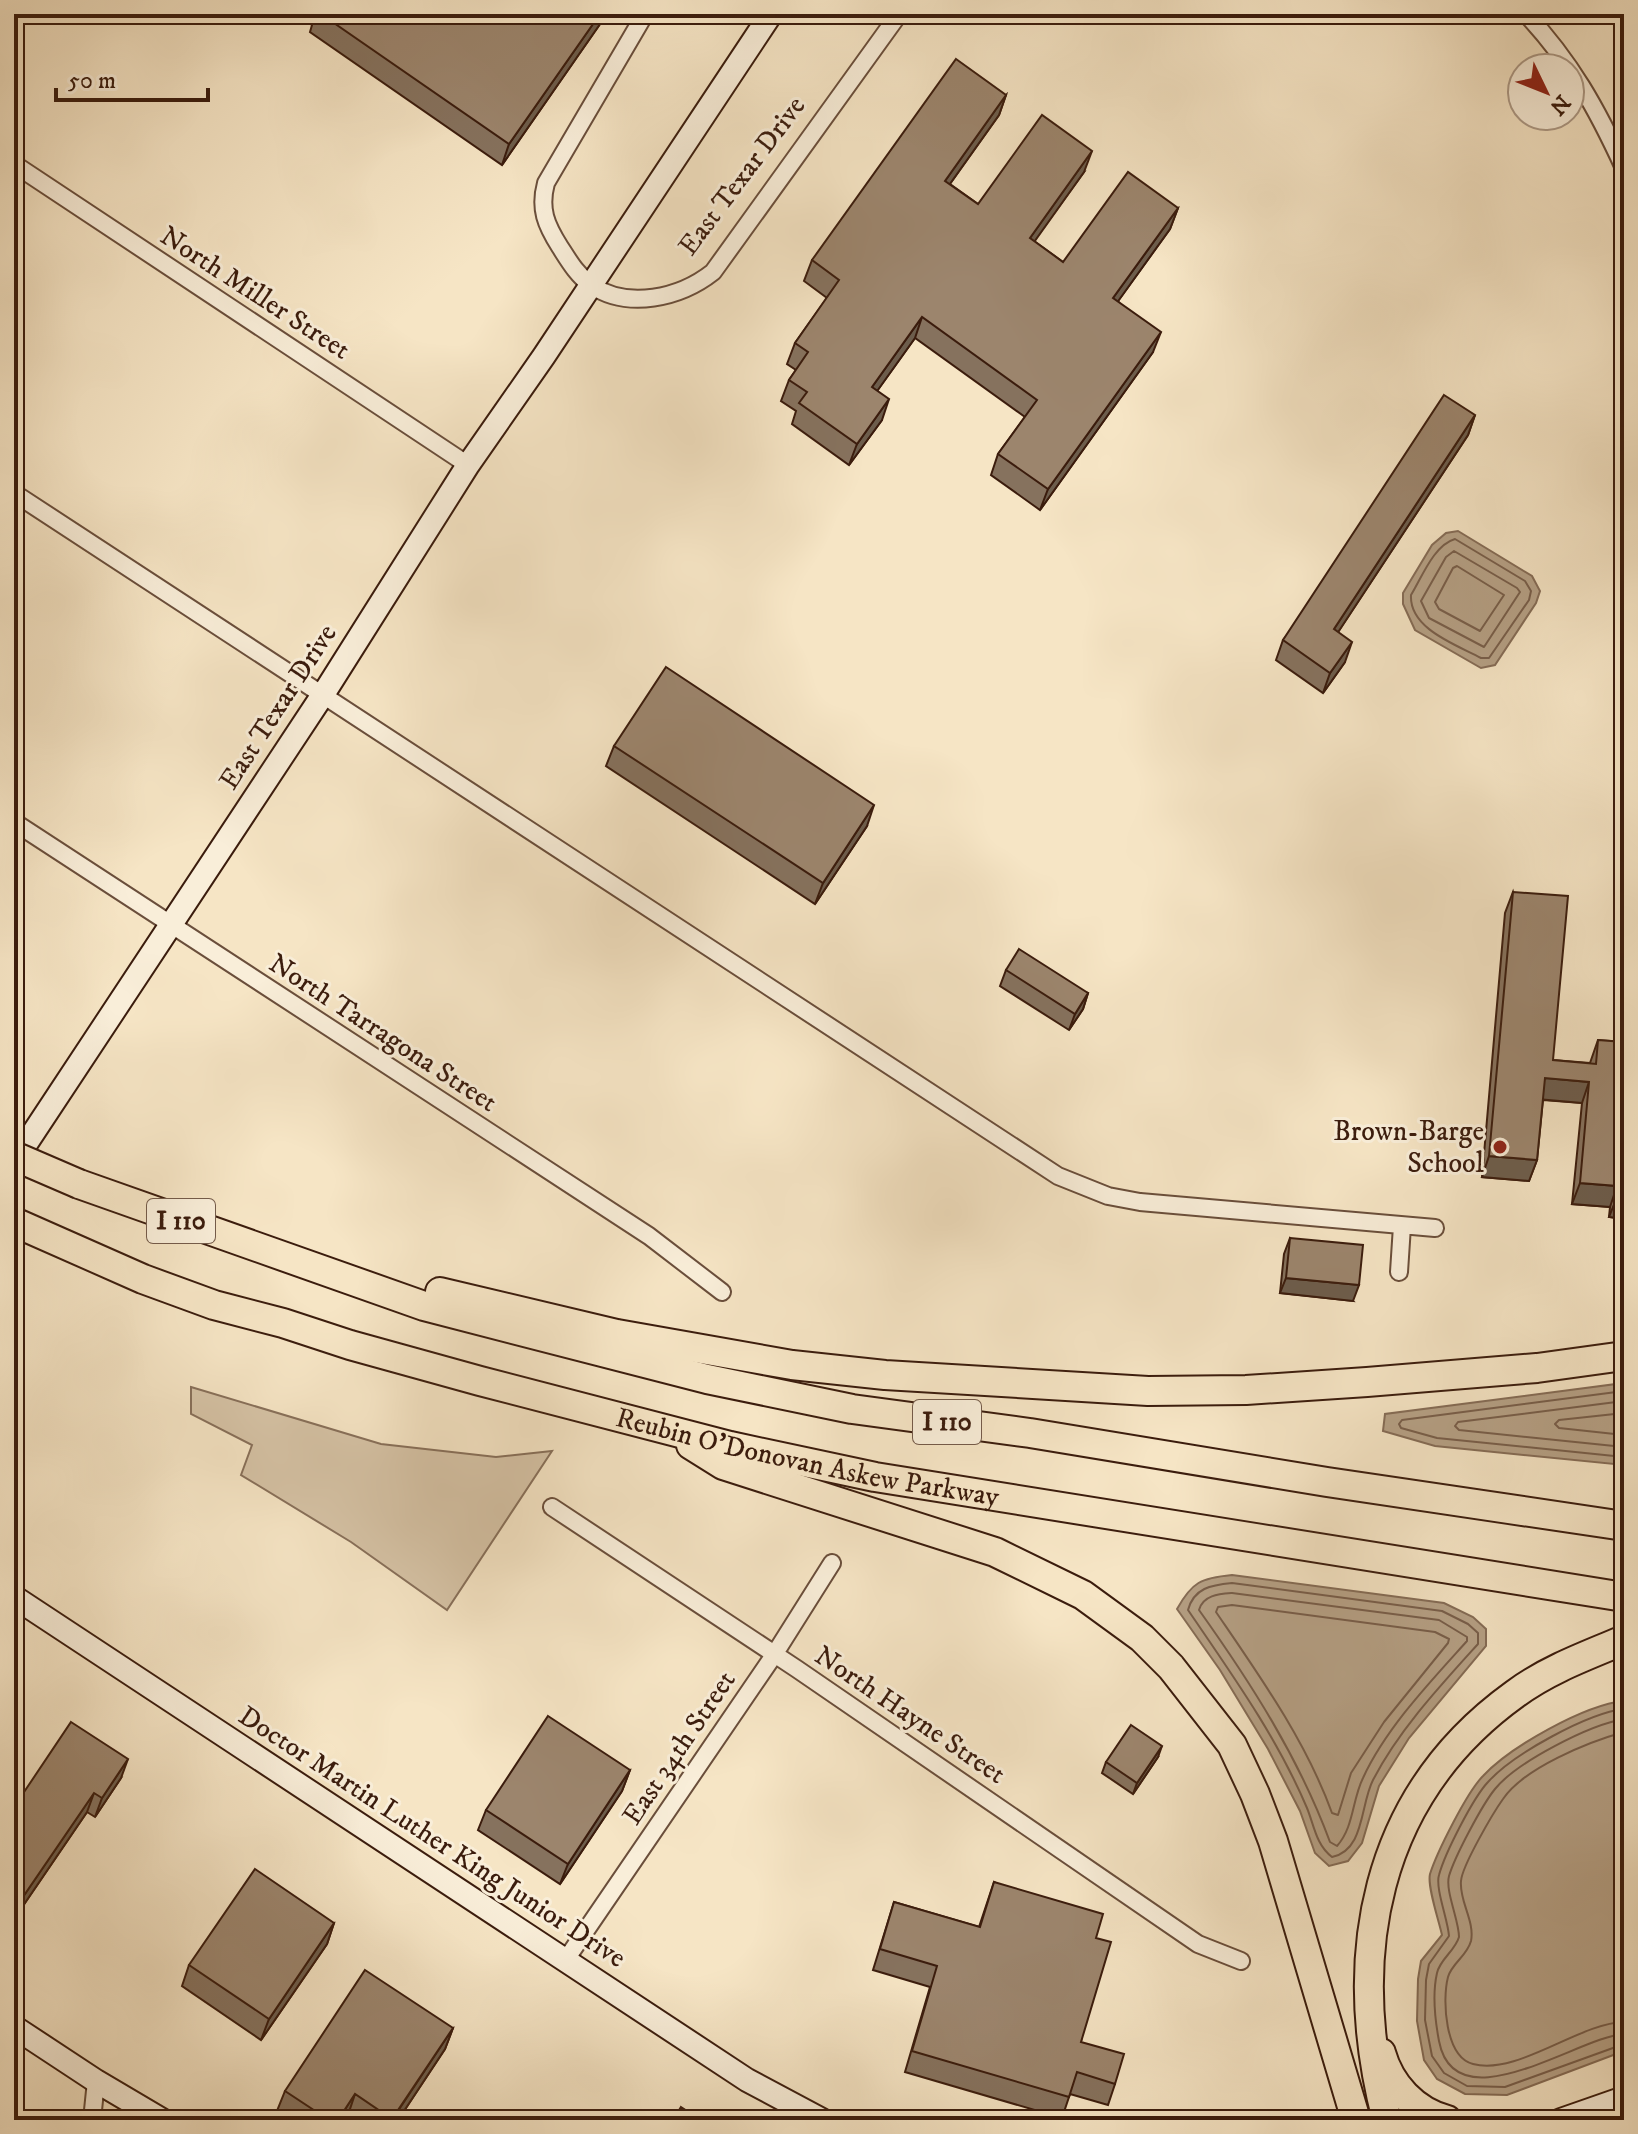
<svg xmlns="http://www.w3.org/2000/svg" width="1638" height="2134" viewBox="0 0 1638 2134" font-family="'IM FELL DW Pica',serif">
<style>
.green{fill:#d6c3a6;stroke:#88705a;stroke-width:2}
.water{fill:#b6a186;stroke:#856c56;stroke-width:2}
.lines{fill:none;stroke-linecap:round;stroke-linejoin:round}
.shore{stroke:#785e4a;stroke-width:2}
.minor-casing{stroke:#6a4e3b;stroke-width:20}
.secondary-casing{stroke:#3b1c0d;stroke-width:26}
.motorway-casing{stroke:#3b1c0d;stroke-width:32}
.minor{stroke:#f9eed9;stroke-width:16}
.secondary{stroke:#f9eed9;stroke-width:22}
.motorway{stroke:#f6e5c5;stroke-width:28}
.motorway-bridge-casing{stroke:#3b1c0d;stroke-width:32;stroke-linecap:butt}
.motorway-bridge{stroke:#f6e5c5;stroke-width:28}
.wall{fill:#86725e;stroke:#3b1c0d;stroke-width:2}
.shaded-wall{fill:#6d5d4c;stroke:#3b1c0d;stroke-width:2}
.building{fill:#9c856d;stroke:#3b1c0d;stroke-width:2}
.poi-dot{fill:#8f2418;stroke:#f9eed9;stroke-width:3}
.labels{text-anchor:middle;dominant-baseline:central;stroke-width:6;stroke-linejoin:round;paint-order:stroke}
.shield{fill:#f9eed9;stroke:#745b4a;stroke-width:2}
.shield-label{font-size:26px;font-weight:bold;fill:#3b1c0d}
.street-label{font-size:28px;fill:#3b1c0d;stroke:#f9eed9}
.poi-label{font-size:28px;fill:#3b1c0d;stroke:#f9eed9;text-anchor:end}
</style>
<rect width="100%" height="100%" fill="#f6e5c5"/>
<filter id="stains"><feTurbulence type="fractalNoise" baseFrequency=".0025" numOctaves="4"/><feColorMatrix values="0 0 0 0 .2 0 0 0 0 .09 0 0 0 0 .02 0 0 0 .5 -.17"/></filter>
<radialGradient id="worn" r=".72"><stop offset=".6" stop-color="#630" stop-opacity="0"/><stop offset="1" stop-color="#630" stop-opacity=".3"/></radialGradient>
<!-- green -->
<path class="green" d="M191,1387L381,1444L496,1457L552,1451L447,1610L351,1542L241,1475L252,1445L191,1414Z"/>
<!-- water -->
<path class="water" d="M1458,531L1532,576L1540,591L1536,603L1495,665L1481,668L1415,630L1403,604V593L1432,545L1446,533Z
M1624,1383V1465L1435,1446L1383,1431L1385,1414Z
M1232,1575L1444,1603L1473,1617L1486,1629V1646L1409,1738L1379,1786L1362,1843L1348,1861L1329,1866L1315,1853L1300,1811L1268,1749L1220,1670L1177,1609C1192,1582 1201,1578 1232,1575Z
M1624,1701V2051L1507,2095L1465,2094L1437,2079L1424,2060L1417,2021L1418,1979L1421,1961L1442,1935C1439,1921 1427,1886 1430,1874C1437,1852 1467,1792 1483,1776C1510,1747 1584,1705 1624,1701Z"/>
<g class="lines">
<!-- shore -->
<path class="shore" d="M1455,539L1525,581L1531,591L1529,600L1489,658H1481C1457,645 1409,629 1411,595C1422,577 1434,545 1455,539Z
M1454,551L1517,588L1520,592L1484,647L1429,618L1421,601L1446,557Z
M1457,566L1504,595L1480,631L1439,609L1435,602L1453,568Z
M1624,1391L1402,1420L1399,1424L1401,1428L1437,1438L1624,1457
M1624,1401L1458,1422L1455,1426L1459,1430L1624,1447
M1624,1413L1559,1420L1555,1424L1559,1428L1624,1435
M1232,1583L1442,1611L1468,1624L1478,1633V1644C1440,1686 1399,1730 1373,1780C1360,1805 1365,1850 1332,1857C1316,1845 1314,1825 1307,1808C1277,1737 1231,1673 1188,1610C1194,1588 1211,1585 1232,1583Z
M1232,1593L1439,1620L1467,1637V1641C1431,1681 1386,1728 1363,1778C1352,1800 1354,1827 1337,1846L1330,1842C1299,1758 1251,1683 1199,1610C1203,1595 1219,1594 1232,1593Z
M1232,1605L1435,1632L1449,1639L1448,1643L1384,1722L1351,1773L1338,1815L1332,1813C1306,1741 1259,1675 1216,1612L1218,1607Z
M1624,1709C1588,1713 1513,1754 1488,1782C1473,1798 1445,1853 1439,1875C1435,1888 1448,1920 1449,1936L1429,1964L1426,1980L1425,2020L1432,2056L1444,2073L1467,2086L1505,2087L1624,2044
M1624,1719C1589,1725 1517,1762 1495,1789C1482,1805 1455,1856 1449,1876C1445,1891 1459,1920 1459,1937C1455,1951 1440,1959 1437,1973C1432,1995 1435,2020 1439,2041C1455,2126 1580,2036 1624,2034
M1624,1732C1588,1742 1524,1768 1503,1799C1493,1813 1462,1866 1461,1881C1459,1901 1475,1921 1471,1941C1467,1956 1452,1963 1448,1977C1442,2000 1445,2057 1473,2064C1517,2076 1579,2023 1624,2022"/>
<!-- minor casing -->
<g class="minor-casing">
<path id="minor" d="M645,14L546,183C539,209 546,225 560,247C569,261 577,275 591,285C628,310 680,298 713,272L899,14
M1526,14C1571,62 1597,109 1624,168
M14,164L468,465
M14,493L1058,1176L1108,1196L1140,1202L1435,1228
M14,822L649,1236L722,1292
M1399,1272L1402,1226
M552,1507L797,1669L1198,1944L1241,1961
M565,1961L774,1655L832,1563
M92,2120L96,2081"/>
</g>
<!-- secondary casing -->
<g class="secondary-casing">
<path id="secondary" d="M14,1162L324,693L468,465L544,356L771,14
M14,1597L747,2080L822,2120
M14,2027L96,2081L162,2120
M1561,2120L1624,2098"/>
</g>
<!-- motorway casing -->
<g class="motorway-casing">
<g id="motorway">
<path d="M79,1184L424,1306L707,1379L852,1409L1030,1433L1327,1482L1624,1526"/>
<path id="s1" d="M14,1222L143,1279L214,1305L283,1323L350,1345L480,1381L730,1446L875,1477L1624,1597"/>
<path d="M440,1292L617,1334L792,1365L885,1375L1148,1391L1246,1390L1367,1382L1537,1368L1624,1356"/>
<path d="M691,1445L723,1465L995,1552L1083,1595L1142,1638L1171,1667L1232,1745L1255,1794L1273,1841L1356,2120"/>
<path d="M1381,2053C1390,2085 1414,2111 1447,2120"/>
<path d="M1387,2120C1345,1958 1372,1797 1515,1694C1547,1670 1588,1655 1624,1640"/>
</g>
</g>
<!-- minor -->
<use href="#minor" class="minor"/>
<!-- secondary -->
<use href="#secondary" class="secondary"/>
<!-- motorway -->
<use href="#motorway" class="motorway"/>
<!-- motorway-bridge casing -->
<g class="motorway-bridge-casing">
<path id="motorway-bridge" d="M14,1156L79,1184"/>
</g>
<!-- motorway-bridge -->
<use href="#motorway-bridge" class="motorway-bridge"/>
</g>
<!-- wall -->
<path class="wall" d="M296,14H607L502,165L310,32L312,25Z
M1006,95L999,115L950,184L978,204L1084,172L1034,241L1063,262L1178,208L1170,229L1118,301L1153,352L1040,510L991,475L998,454L1025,417L915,338L877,391L882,420L849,465L792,424L796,411L781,401L789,380L796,370L787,364L795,343L827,298L804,281L812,260Z
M1475,415L1468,435L1338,632L1345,662L1323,693L1276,660L1283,640Z
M614,746L867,826L815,904L606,766Z
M1513,892L1553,1060L1590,1063L1598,1040L1624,1042V1219L1609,1217L1610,1207L1572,1204L1582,1103L1543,1100L1537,1160L1529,1181L1482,1177L1505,913Z
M1624,921V994H1615L1622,926Z
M1006,970L1088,993L1083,1009L1069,1030L1000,986Z
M1290,1238L1353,1301L1280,1293L1284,1254Z
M1158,1757L1133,1794L1102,1773L1106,1762Z
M630,1770L622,1791L560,1884L478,1830L486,1810Z
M121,1778L95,1817L87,1812L14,1919V1807Z
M994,1882L1096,1938L1081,2042L1115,2084L1108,2105L1070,2094L1062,2118L905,2072L930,1987L873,1970L894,1902L979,1927Z
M334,1923L327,1944L261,2040L182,1986L189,1965Z
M453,2028L445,2049L398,2120H355L348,2115L344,2120H290L277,2111L285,2091Z"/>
<!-- shaded-wall -->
<path class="shaded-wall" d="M600,14H607L502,165L509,144Z
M1006,95L999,115L937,202L945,181Z
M1092,151L1084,172L1022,259L1030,238Z
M1178,208L1170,229L1106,318L1113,298Z
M922,317L915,338L865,408L872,387Z
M1161,332L1153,352L1040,510L1048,489Z
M889,399L882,420L849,465L857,444Z
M1475,415L1468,435L1327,649L1334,629Z
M1352,642L1345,662L1323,693L1330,673Z
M874,805L867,826L815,904L823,883Z
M1623,973H1624V994H1615Z
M1088,993L1083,1009L1069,1030L1075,1014Z
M1545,1078L1589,1082L1582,1103L1537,1099Z
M1489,1156L1537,1160L1529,1181L1482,1177Z
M1580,1183L1617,1186L1610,1207L1572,1204Z
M1617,1197H1624V1219L1609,1217Z
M1286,1278L1359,1285L1353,1301L1280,1293Z
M1162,1746L1158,1757L1133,1794L1137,1783Z
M128,1759L121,1778L95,1817L102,1798Z
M630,1770L622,1791L560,1884L568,1864Z
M94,1793L87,1812L14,1919V1910Z
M334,1923L327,1944L261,2040L269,2019Z
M453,2028L445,2049L398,2120H392Z
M355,2094L348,2115L344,2120H338Z"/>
<!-- building -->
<path class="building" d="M321,14H600L509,144Z
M956,59L1006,95L945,181L978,204L1042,115L1092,151L1030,238L1063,262L1128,172L1178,208L1113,298L1161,332L1048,489L998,454L1037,400L922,317L872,387L889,399L857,444L799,403L807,392L789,380L808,352L795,343L839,280L812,260Z
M1444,395L1475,415L1334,629L1352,642L1330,673L1283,640Z
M666,667L874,805L823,883L614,746Z
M1513,892L1568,896L1553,1060L1596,1064L1598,1040L1624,1042V1197H1617V1186L1580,1183L1589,1082L1545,1078L1537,1160L1489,1156Z
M1019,949L1088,993L1075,1014L1006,970Z
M1290,1238L1363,1245L1359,1285L1286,1278Z
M548,1716L630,1770L568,1864L486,1810Z
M71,1722L128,1759L102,1798L94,1793L14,1910V1807Z
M1131,1725L1162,1746L1137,1783L1106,1762Z
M255,1869L334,1923L269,2019L189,1965Z
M994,1882L1103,1914L1096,1938L1111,1942L1081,2042L1124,2054L1115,2084L1077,2072L1069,2097L912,2051L937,1966L880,1949L894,1902L980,1927Z
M365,1970L453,2028L392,2119L355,2094L338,2120H329L285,2091Z
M681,2107L701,2120H673Z"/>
<!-- markers -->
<circle class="poi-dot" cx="1500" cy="1147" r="8"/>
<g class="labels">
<!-- shield labels -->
<g class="shield">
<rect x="147" y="1199" width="68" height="44" rx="6"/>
<rect x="913" y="1400" width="68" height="44" rx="6"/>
</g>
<g class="shield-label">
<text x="181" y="1221">I 110</text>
<text x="947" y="1422">I 110</text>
</g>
<!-- street labels -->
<g class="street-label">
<text transform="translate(742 176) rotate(-53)">East Texar Drive</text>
<text transform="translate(255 293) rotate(33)">North Miller Street</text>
<text transform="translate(278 707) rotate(-57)">East Texar Drive</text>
<text transform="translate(383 1033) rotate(33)">North Tarragona Street</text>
<text stroke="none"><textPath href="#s1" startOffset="830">Reubin O'Donovan Askew Parkway</textPath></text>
<text transform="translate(910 1715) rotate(34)">North Hayne Street</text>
<text transform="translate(679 1748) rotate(-56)">East 34th Street</text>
<text transform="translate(432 1837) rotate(33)">Doctor Martin Luther King Junior Drive</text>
</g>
<!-- poi labels -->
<g class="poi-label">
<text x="1484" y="1131">Brown-Barge<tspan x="1484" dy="32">School</tspan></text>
</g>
</g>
<!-- margin -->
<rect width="1638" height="2134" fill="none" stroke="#f6e5c5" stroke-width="48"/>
<rect x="16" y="16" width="1606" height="2102" fill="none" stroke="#3b1c0d" stroke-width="4"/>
<rect x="24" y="24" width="1590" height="2086" fill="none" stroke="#3b1c0d" stroke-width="2"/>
<!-- north arrow -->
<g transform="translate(1546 92) rotate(133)"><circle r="38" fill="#f9eed9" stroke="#ad9a87" stroke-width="2"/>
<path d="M0-6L14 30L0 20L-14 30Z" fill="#8f2418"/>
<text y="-12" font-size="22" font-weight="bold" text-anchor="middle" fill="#3b1c0d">N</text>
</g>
<!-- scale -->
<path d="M56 88v12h152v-12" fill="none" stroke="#3b1c0d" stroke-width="4"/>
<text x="68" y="88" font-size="24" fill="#3b1c0d" stroke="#f9eed9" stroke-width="6" paint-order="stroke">50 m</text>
<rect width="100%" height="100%" filter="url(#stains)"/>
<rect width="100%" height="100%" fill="url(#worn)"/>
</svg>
